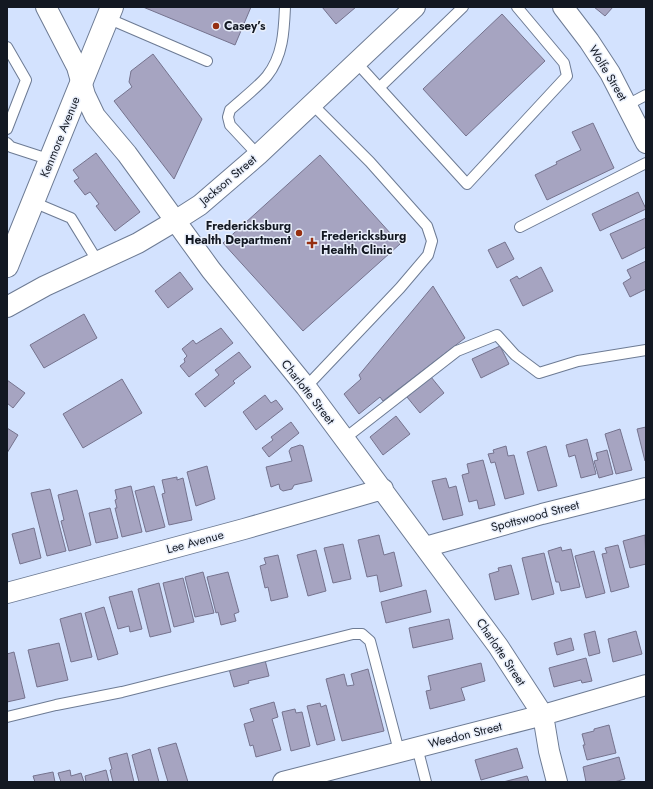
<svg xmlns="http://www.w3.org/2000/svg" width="653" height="789" viewBox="0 0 653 789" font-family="Jost,sans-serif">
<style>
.building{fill:#a6a4c1;stroke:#75738e}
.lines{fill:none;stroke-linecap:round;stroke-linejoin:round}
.lane-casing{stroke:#6d7b94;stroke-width:12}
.street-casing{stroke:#6d7b94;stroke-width:22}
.secondary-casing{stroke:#6d7b94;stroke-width:24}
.lane{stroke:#fff;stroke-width:10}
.street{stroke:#fff;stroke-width:20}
.secondary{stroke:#fff;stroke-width:22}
.poi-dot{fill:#962f10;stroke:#e9effb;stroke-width:1.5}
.labels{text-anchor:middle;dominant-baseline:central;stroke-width:3;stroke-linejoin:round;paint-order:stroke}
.poi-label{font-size:12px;font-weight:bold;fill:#131822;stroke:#e9effb;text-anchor:start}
.street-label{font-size:12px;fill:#131822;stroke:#e9effb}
</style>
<rect width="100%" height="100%" fill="#d3e2fe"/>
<!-- building -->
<path class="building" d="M143,7H251L235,45Z
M322,7H356L336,24Z
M594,7H613L605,16Z
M502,14L545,61L466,136L423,89Z
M153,54L202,119L174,179L114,101L132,87L129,82L131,71Z
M593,123L614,168L547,200L535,175L557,164L556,162L581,150L572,132Z
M96,153L140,212L115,231L96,206L99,204L90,192L85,195L74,181L79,178L73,170Z
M320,155L400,244L303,331L223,243Z
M638,192L646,209L600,231L592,214Z
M646,218V247L622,259L610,234Z
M505,242L514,259L497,268L488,250Z
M646,261V289L630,297L623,283L631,278L627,270Z
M541,267L553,291L523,306L510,280L517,276L519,279Z
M180,272L193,289L168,308L155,291Z
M433,286L465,338L383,401L380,397L359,414L344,394L361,379L359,375Z
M84,314L97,338L44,368L30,345Z
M221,328L233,343L189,377L180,366L185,362L184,359L187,356L182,349L193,340L196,344Z
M500,346L509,364L481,378L472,359Z
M239,352L251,367L233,381L235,383L205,407L195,394L219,375L215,370Z
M431,377L444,393L420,413L407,397Z
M122,379L142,413L83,448L63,414Z
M7,380L25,393L13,408L7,403Z
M265,395L271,403L276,400L283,409L256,430L243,412Z
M396,416L410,434L383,455L370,437Z
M291,422L299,433L269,457L262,448L273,440L271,437Z
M646,427V460L645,461L637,429Z
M7,428L18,435L7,453Z
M620,429L632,470L616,474L605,434Z
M587,439L596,474L581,478L575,455L569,457L566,445Z
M300,445L303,446L312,481L294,485L292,489L283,491L280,489L279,484L271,487L266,467L292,461L289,451L291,448Z
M506,446L508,456L514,455L524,494L505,499L495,462L491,463L488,454L494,453L493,450Z
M546,446L557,486L538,491L527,452Z
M607,450L613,474L599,478L594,461L598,460L596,453Z
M483,460L495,505L479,509L477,500L469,502L462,475L469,473L467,464Z
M207,466L215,499L196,506L187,472Z
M177,477V480L183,478L192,520L169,525L162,494L165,493L162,480Z
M446,478L449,488L456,486L463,515L443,520L432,481Z
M131,486L142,532L122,537L115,508H117L115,500L117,499L115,490Z
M154,486L165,527L146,532L135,491Z
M50,489L66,551L47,556L31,493Z
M77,490L91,545L69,551L61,521L64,520L58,495Z
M110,508L118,538L96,543L89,513Z
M34,528L41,558L20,564L12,534Z
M379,535L384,555L394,552L402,586L380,592L377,575L367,577L358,540Z
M645,535L646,564L630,568L623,541Z
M343,544L351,579L333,583L324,548Z
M618,545L629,587L611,592L602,554L607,553L605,548Z
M561,547L562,551L571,549L580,587L561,591L559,582H556L548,551Z
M316,550L326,591L308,596L297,555Z
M594,551L605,593L586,598L575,556Z
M544,553L554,594L532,600L522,558Z
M278,555L288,597L271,601L268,587L265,588L260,566L266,564L264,558Z
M511,565L519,594L495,600L489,574L499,571L498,568Z
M203,572L214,613L195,617L185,577Z
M228,572L239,612L234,614L236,621L221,625L218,612L216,613L207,577Z
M183,578L194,622L174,627L163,583Z
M159,583L171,632L150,637L138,589Z
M426,590L431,612L386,623L381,602Z
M132,591L142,629L130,632L129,626L118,629L109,597Z
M104,607L118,654L98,660L85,613Z
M81,613L92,657L71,662L60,619Z
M449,619L453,639L413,648L409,628Z
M595,631L600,653L589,656L584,634Z
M636,631L642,654L613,662L608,639Z
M571,638L574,650L557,655L554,643Z
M59,643L68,680L37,687L28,650Z
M14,652L25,698L7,702V654Z
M586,658L592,681L582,683L581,680L554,687L549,668Z
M265,660L269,676L248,681L249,683L234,687L229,669Z
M481,663L485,681L461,688L465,700L430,709L426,691L431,690L428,676Z
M368,669L384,731L342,741L326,679L344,674L347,686L354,685L351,674Z
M274,702L278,717L272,719L281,750L256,757L253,745L250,746L244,724L254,721L250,709Z
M320,703L321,707L326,705L335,740L317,745L307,706Z
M295,709L296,713L302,712L310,746L291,751L282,712Z
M609,725L616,753L587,760L583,745H585L582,734L594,731V729Z
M176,743L188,782H168L158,748Z
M517,748L523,768L481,780L475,760Z
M150,749L159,782H139L132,755Z
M127,753L134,782H113L110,770L112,769L109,758Z
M619,757L625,779L614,782H586L583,767Z
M70,770L71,776L81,773L84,782H61L58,773Z
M106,770L109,782H86L85,776Z
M53,772L55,782H35L33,776Z
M527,776L529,782H503Z"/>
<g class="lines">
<!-- lane casing -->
<g class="lane-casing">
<path id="lane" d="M107,18L207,61
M7,47L26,80L7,129
M356,62L467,184L567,76L564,63L517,7
M380,87L463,7
M627,105L646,95
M7,143L11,147L51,160
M258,155L230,125L228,117L230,110C241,100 259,86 267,76C283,56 284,31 285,7
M33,202L71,218L98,262
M520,227L646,163
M306,387L400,288L428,255L432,241L427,226L370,162L312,104
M344,439L457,351L497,335L515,355L539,373L578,361L646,350
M7,717L56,705L122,692L353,634H362L370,641L399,751
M417,747L426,782"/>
</g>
<!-- street casing -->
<g class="street-casing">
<path id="street" d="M46,7L77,67L85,95L95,116L127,154L211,270L306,387L498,646L543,715L549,751L557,782
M563,7L589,41L610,73L646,143
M7,307L45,286L138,243L175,221L200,205L258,155L415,7
M425,547L542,514L646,488
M7,593L244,529L383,489
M283,782L543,715L646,685"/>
</g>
<!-- secondary casing -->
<g class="secondary-casing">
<path id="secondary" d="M7,266L112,7"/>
</g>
<!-- lane -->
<use href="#lane" class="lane"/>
<!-- street -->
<use href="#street" class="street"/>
<!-- secondary -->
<use href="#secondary" class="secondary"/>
</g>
<!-- markers -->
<g class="poi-dot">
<circle cx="216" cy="26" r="4"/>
<circle cx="299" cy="233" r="4"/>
<path d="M310 237h4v4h4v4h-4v4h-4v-4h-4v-4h4z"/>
</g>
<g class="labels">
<!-- poi labels -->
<g class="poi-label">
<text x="224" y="26">Casey’s</text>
<text x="291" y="226" text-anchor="end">Fredericksburg<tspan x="291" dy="14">Health Department</tspan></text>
<text x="321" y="236">Fredericksburg<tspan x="321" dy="14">Health Clinic</tspan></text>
</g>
<!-- street labels -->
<g class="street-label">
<text transform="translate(608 73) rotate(59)">Wolfe Street</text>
<text transform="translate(60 137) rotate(-68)">Kenmore Avenue</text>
<text transform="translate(228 180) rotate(-40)">Jackson Street</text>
<text transform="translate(308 392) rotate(52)">Charlotte Street</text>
<text transform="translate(535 516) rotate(-15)">Spottswood Street</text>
<text transform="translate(195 542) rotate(-15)">Lee Avenue</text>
<text transform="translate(501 652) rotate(56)">Charlotte Street</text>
<text transform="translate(465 735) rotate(-14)">Weedon Street</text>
</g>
</g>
<!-- border -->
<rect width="653" height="789" fill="none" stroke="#131822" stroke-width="16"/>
</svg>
